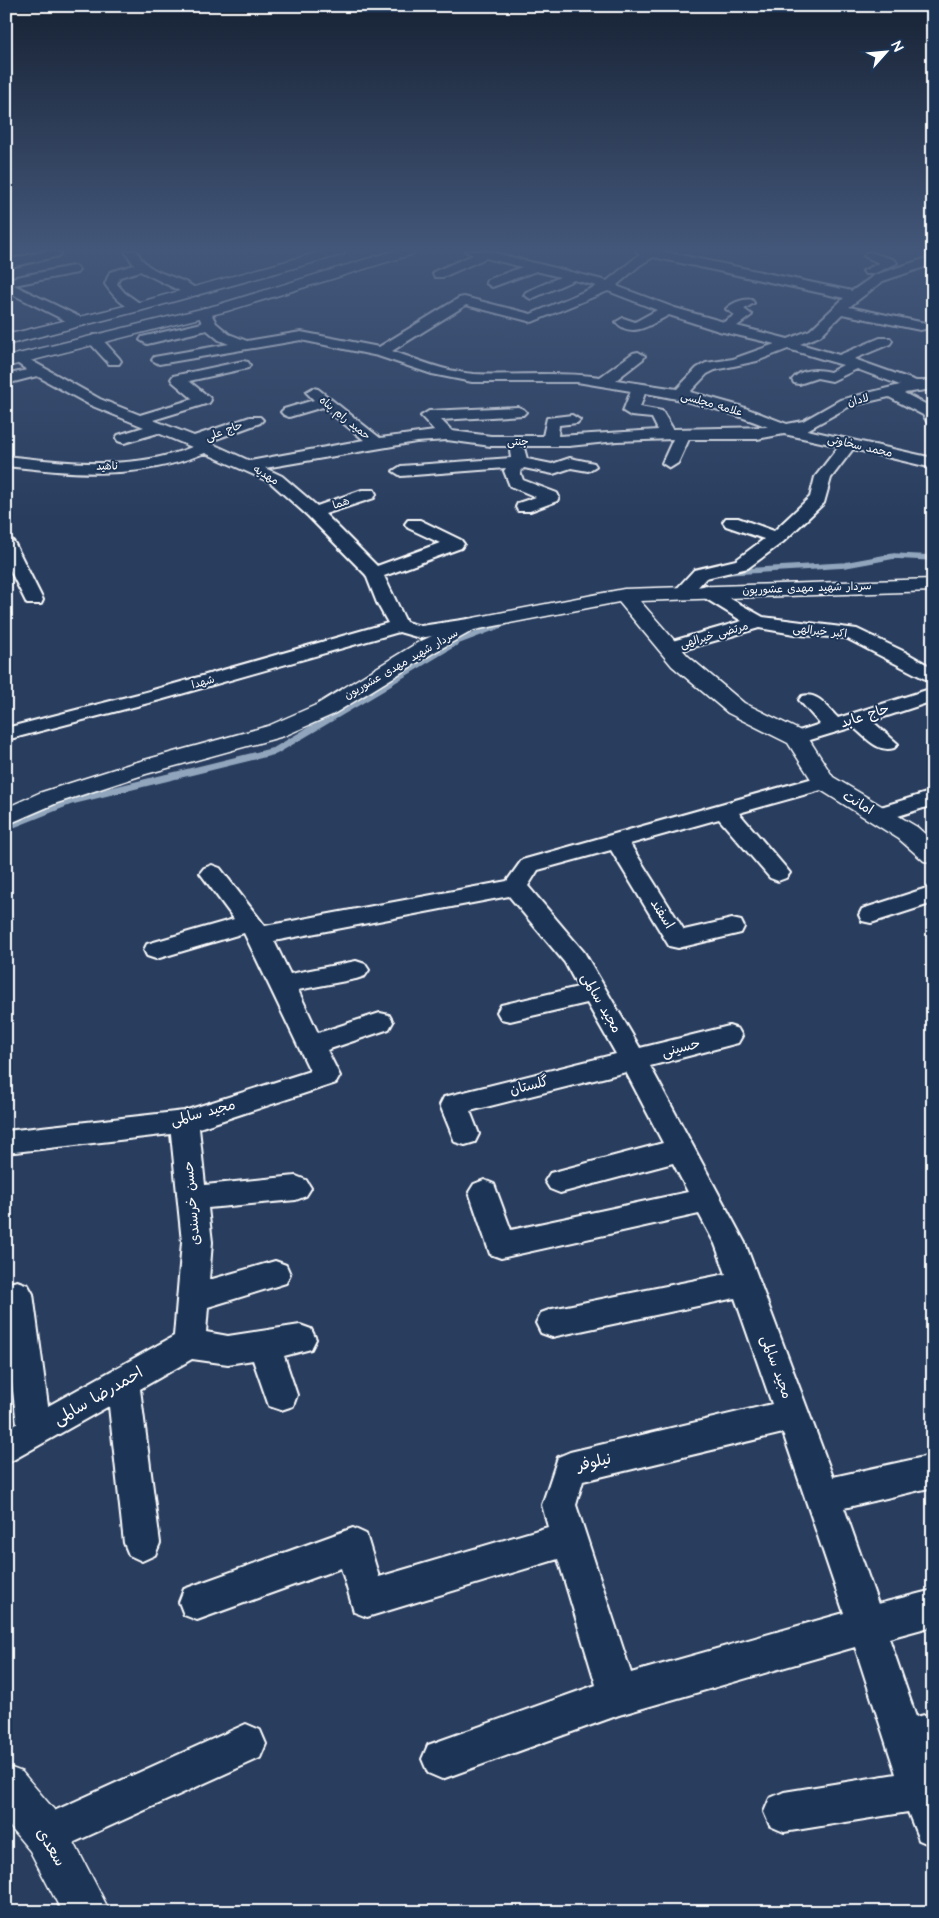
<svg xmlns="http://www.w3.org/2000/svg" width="939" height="1918" viewBox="0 0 939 1918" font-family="'Architects Daughter','Playpen Sans Arabic',sans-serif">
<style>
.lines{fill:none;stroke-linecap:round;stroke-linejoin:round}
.stream-far1{stroke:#91a6bc;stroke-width:5.5}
.stream{stroke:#91a6bc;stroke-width:7}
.minor-casing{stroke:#fff;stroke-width:4}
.tertiary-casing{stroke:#fff;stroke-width:3}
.secondary-casing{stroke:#fff;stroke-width:3}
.minor{fill:#1d3557;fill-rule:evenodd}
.tertiary{fill:#1d3557;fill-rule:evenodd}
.secondary{fill:#1d3557;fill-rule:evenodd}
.labels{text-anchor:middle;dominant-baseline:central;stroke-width:4;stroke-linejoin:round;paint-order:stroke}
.far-street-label{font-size:11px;fill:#fff;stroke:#1d3557}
.street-label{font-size:14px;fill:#fff;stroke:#1d3557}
.near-street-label{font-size:16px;fill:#fff;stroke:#1d3557}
</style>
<rect width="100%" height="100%" fill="#293d5f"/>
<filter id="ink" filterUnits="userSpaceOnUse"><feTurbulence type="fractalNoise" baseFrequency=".02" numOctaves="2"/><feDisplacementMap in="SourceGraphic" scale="10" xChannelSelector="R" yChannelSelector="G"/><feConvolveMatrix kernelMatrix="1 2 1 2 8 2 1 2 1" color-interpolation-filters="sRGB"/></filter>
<g filter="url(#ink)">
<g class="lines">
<!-- stream-far1 -->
<path class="stream-far1" d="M727,572L845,565L894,556L933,558
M381,688L459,641L509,622"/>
<!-- stream -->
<path class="stream" d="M6,827L71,801L275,751L383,687"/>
<!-- minor casing -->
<g class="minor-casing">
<path id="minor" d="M46,251L61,253L59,256L6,268V260Z
M125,251H137C148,278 184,274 199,292L198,295H188L140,271L120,277L117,284L125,293L145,307L138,311C123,307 113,296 105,284L110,272L134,265Z
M465,251H487L607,281L640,254L636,251H661L852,291L875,275L933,256V264L883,281L849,307L925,323L927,326L925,329L920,330L842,314L820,336L800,344L839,355L880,338H890L892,341L890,344L854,359L916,381H933V389L904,393L933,408V425L928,423L923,415L889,397L850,406L807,430L933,458V468L853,449L831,478L824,503L783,542L748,568L706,578L688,598H674L672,594L694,570L736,560L764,539L726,526L723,522L726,518H738L774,531L810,497L815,477L839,446L784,434L757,439H689L678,463L670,468L662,463L673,439L617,441L569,446H491L447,440L416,442L265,468L282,476L317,506L362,490H374L376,494L374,498L325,514L377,566L440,543L408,528L405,524L408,520H420L461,540L464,544L461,548L384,576L406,622L421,626L468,619L475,621L477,625L475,629L420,638L399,632L160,700L6,740V728L146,692L388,623L377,603L366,575L308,516L270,482L205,453C136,480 79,474 6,466V456C68,463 133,471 192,447L158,433L124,443L118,441L116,438L118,435L144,427L90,405L37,376L6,384V375L27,370L11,359L13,356H23L100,399L140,415L193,399L173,382L171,379L173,376L243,361L248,362L250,365L248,368L189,381L209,397L211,400L209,403L153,420L194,436L250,417H260L263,420L260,423L208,442L250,461L364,440L323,407L289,417L284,415L281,412L284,409L314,400L306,392L313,388L318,389L380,438L435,431L421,416L429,411L518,407L523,409L526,412L523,415L441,420L452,431L491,436H543L547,418L572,415L580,420L577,423L559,425L558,436L658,430L652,418L631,416L623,411L631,391L577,382H472L432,374L378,356L301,340L159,364L152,360L154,357L229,344L219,340L207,330L147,344L140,340L142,337L202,323L197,312L204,308L209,309L216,323L229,334L247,341L301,332L379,347L459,298L464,297L531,314L597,286L574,280L531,299L524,295L526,292L560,277L536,271L492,287L486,283L487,280L522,267L486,258L443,277H435L433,274L435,271L473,255ZM653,257L844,298L810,330L788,339L737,326L752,315L744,309L754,303L752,300C744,298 732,303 726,309L735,315L724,322L675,308L619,287L617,285L640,265ZM608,291L657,310L635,322L623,318L616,322C632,340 653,323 669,315L719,331L775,344L733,359L706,363L697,368L677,389L616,380L643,359L645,356L638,352L633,353L600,377C558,371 516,376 474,374C446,372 418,360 392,351L466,305L532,322ZM788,349L843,365L830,372C817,369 801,368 792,380L794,383L799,384L817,378L832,381L857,369L900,385L840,400L803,421L787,424L740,406L690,392L707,374L715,370L757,361ZM645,393C688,400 728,411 768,427L673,429L662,411L640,407Z
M870,252L895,260L897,263L873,274H865L863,271L879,263L864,256L866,253Z
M73,266L77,267L79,270L77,273L14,285L84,319L86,322L84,325H74L6,291V279Z
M6,329L22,338L20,341L15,342L6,339Z
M94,335L99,336L119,358L121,361L119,364H109L89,342L87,339Z
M518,446L524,448L527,459L552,464L570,458L594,463L596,466L588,471L571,468L553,474L524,468L520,472L523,480L557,493L559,497L557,501L530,511H518L516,507L518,503L536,497L510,486L504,471L506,468L401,476L393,471L401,466L511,458L510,451Z
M6,539L12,540L15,544L43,600L41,604H27L6,562Z
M706,585L763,617L857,629L905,652L933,668V683L846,638L800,635L759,628L676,652H662L659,648L662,644L742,621L700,595L697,591L700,587Z
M933,688V701L872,721L898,744L894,748C877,753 866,737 853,727L797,744L790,742L786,738L790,734L820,724L799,700L802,696C818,692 827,707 838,718Z
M824,775L832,777L835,782L832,787L739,813L786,868L790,873L786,878L778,881L770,878L719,819L630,844L684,930L732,919L741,921L744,927L741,933L678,948L669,946L611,850L538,870L528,886L584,952L640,1048L729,1026L738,1029L742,1036L738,1043L650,1066L745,1243L833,1477L933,1455V1487L844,1508L878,1604L933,1590V1626L889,1638L916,1717L933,1713V1752L928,1753L933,1766V1846L919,1840L908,1812L784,1832L770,1826L764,1812L770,1798L784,1792L896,1774L855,1647L619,1715L442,1779L428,1773L422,1759L428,1745L596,1685L558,1559L367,1617L354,1612L341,1568L197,1620L184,1615L179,1602L184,1589L353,1528L366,1534L379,1577L548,1527L542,1505L558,1457L570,1452L772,1404L735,1298L552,1337L541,1333L536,1323L541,1313L552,1309L726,1274L715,1244L699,1214L501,1258L490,1254L469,1192L474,1184L484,1180L494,1184L511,1230L688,1192L673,1163L560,1193L550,1189L545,1181L550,1173L663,1143L626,1072L470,1111L479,1134L475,1142L465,1145L455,1142L440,1105L444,1097L616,1054L587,1003L510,1021L501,1019L497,1012L501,1005L578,987L565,963L509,896L274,941L290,974L356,961L365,964L369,970L365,976L356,979L298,990L318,1033L380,1013L389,1015L393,1022L389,1029L327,1050L340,1076L336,1083L199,1128L205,1185L296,1176L306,1180L311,1188L306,1196L296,1200L208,1208L212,1242L209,1280L275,1261L286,1265L290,1274L286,1283L208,1307L206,1332L228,1336L300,1325L311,1329L316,1339L311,1349L284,1356L297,1395L293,1406L281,1410L269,1406L253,1360L228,1364L192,1359L140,1389L160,1543L155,1555L142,1561L129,1555L124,1543L109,1406L6,1464V1430L17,1424L6,1333V1284L17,1281L28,1285L33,1294L48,1406L174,1336L182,1242L171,1134L6,1153V1131L184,1111L310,1071L244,933L156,959L147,956L144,950L147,944L234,919L200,873L204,868L212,865L220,868L265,926L507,881L522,860ZM783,1433L844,1613L631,1673L576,1505L583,1481Z
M933,791V805L879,822L871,820L868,815L871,810Z
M933,886V903L871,923L862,921L859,915L862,909Z
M246,1724L260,1730L266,1744L260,1758L46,1855L32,1849L26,1835L32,1821Z"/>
</g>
<!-- tertiary casing -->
<g class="tertiary-casing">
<path id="tertiary" d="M933,579V591L640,601L688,656L744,703L805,733L833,777L917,827L933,841V863L924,861L899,839L816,787L788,743L728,713L672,666L619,602L474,630L433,653L332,715L284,736L146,774L57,803L6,825V808L39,793L130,764L268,726L316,705L417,643L468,619L624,589Z
M6,1766L22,1772L62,1819L110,1912H62L30,1851L6,1822Z"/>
</g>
<!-- secondary casing -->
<g class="secondary-casing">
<path id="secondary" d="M323,251H346L344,254L143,310L6,345V335L133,304Z
M393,251H415L413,254L227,311L6,367V357L217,305Z"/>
</g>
<!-- minor -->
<use href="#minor" class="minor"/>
<!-- tertiary -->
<use href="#tertiary" class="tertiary"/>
<!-- secondary -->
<use href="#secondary" class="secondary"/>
</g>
</g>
<!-- sky -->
<linearGradient id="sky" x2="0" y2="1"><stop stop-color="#172234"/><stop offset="0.48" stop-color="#43577a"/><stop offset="1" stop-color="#43577a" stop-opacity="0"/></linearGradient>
<rect width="939" height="520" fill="url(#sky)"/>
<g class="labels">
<!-- far-street labels -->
<g class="far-street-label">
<text transform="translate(858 400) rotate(-16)">لادان</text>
<text transform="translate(712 404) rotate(16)">علامه مجلسی</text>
<text transform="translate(345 418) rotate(39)">حمید رام پناه</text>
<text transform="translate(224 431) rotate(-20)">حاج علی</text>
<text x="518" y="441">جنتی</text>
<text transform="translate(860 446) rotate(13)">محمد سخاوتی</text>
<text transform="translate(107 466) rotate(-1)">ناهید</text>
<text transform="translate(266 475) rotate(31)">مهدیه</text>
<text transform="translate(341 503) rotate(-18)">هما</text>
<text transform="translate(807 588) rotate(-2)">سردار شهید مهدی عشوریون</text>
<text transform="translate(820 631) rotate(6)">اکبر خیرالهی</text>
<text transform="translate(714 635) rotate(-16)">مرتضی خیرالهی</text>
<text transform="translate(401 664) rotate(-30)">سردار شهید مهدی عشوریون</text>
<text transform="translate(203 682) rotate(-16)">شهدا</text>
</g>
<!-- street labels -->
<g class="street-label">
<text transform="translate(865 716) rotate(-18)">حاج عابد</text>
<text transform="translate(858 803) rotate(31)">امانت</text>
<text transform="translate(662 914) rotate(58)">اسفند</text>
<text transform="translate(601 1003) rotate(60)">مجید سالمی</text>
<text transform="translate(681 1048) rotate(-14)">حسینی</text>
<text transform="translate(529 1086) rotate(-14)">گلستان</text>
<text transform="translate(203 1113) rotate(-15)">مجید سالمی</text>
<text transform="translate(192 1203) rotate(-95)">حسن خرسندی</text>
<text transform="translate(776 1367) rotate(70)">مجید سالمی</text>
</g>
<!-- near-street labels -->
<g class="near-street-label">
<text transform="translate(98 1396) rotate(-30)">احمدرضا سالمی</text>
<text transform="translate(594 1462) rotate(-13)">نیلوفر</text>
<text transform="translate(51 1847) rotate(59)">سعدی</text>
</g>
</g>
<!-- margin -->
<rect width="939" height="1918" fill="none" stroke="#1d3557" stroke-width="25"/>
<rect x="12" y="12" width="914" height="1893" fill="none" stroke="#fff" stroke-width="2" filter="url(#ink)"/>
<!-- north arrow -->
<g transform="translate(886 52) rotate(63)" stroke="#1d3557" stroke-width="4" paint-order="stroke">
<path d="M0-4L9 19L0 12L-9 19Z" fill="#ffffff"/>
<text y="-8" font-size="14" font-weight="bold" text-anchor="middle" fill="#ffffff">N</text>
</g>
</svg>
